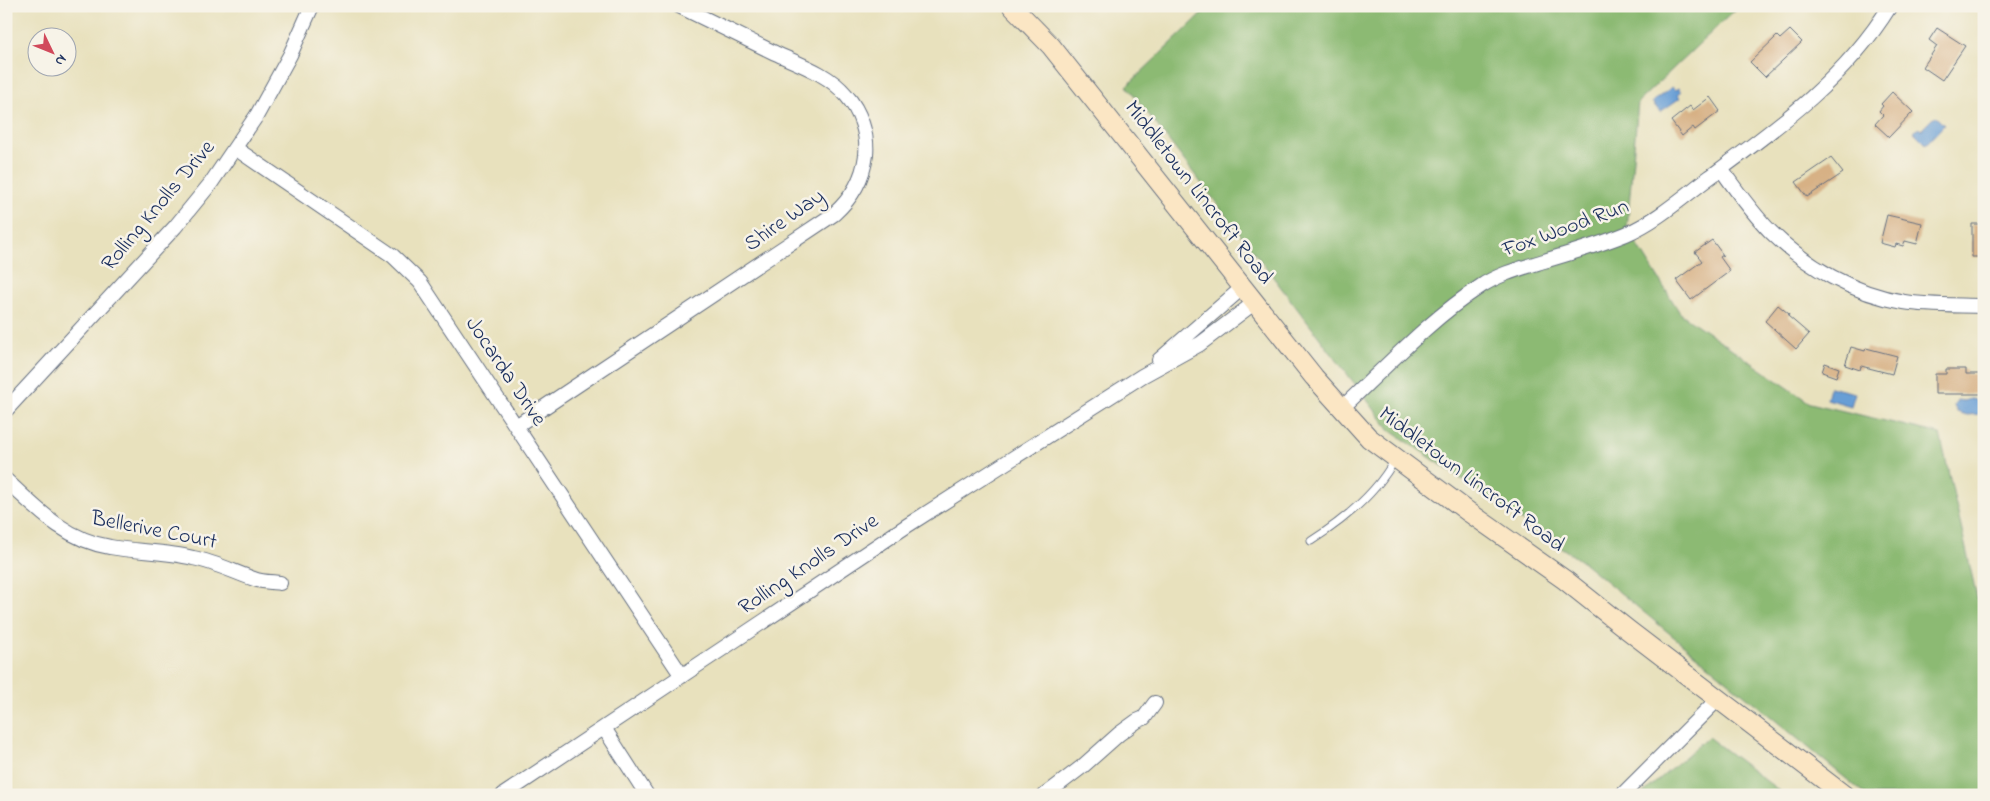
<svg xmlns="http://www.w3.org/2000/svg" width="1990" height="801" viewBox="0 0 1990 801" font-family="'Indie Flower',sans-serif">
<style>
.forest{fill:#8cba73;stroke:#547468}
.water{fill:#689ed5;stroke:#42669a}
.building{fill:#d7b185}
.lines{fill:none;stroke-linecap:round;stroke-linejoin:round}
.lane-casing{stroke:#636d7f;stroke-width:9}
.street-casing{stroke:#636d7f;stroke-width:16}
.secondary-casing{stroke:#636d7f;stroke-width:21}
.lane{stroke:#fff;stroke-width:7}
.street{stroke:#fff;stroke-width:14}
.secondary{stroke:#fbe6c4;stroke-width:19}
.labels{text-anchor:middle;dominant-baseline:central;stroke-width:5;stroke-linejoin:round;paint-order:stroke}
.street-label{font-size:22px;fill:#1b2f5e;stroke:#f7f3e8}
</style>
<rect width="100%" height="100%" fill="#f7f3e8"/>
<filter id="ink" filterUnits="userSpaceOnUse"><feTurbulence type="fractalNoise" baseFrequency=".02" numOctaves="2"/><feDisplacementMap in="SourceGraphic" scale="10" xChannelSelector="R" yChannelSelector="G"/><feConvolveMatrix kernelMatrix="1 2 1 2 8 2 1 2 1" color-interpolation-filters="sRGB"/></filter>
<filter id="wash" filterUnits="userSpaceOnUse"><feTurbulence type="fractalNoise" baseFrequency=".0096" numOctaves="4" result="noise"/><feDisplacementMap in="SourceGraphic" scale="20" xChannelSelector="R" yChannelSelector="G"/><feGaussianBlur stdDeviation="1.12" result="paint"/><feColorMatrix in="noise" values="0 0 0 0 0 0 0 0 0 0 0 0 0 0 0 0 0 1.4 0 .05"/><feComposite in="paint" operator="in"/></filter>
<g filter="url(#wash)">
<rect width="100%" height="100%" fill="#e8e1bd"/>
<!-- forest -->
<path class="forest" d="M1210,6H1739L1638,102L1627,228L1680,313L1810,403L1940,434L1978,602L1984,603V795H1866L1584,563L1390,430L1127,86Z
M1708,737L1785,795H1641Z"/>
<!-- water -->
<path class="water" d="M1672,87L1675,90L1678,88L1681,92L1678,94L1680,98L1660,112L1652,102Z
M1935,116L1944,125L1926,144L1914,132L1919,128L1921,130Z
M1830,387L1855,393L1851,406L1827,399Z
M1970,399C1978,399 1980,404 1983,411L1981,414L1967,415L1957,412L1954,406L1957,400L1964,401Z"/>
<g id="blocks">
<!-- building -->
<path class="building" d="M1937,28L1965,46L1942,80L1923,67L1937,46L1929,40Z
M1790,30L1802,42L1765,77L1750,62L1777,36L1780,39Z
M1892,92L1913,112L1889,137L1875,124L1883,115L1879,111L1883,106L1881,104Z
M1710,97L1720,111L1695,130L1693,127L1682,136L1671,121L1690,106L1693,110Z
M1831,158L1843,173L1807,197L1796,182Z
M1887,215L1922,223L1917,244L1905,241L1903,246L1896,244L1895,247L1880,243Z
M1972,224H1984V257H1972Z
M1712,240L1723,255L1720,257L1730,271L1691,300L1676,280L1702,261L1695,252Z
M1778,305L1789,314L1788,316L1809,334L1796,349L1765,321Z
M1851,347L1865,351L1866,348L1897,356L1892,374L1861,366L1860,370L1845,365Z
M1981,358H1984V394H1935V374H1946V369H1966V374H1981Z
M1825,363L1839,368L1836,377L1822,372Z"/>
</g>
</g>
<g filter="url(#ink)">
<use href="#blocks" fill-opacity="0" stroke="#636d7f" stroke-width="1"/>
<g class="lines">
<!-- lane casing -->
<g class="lane-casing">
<path id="lane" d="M1311,541C1344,520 1377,493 1395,459"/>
</g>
<!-- street casing -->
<g class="street-casing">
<path id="street" d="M235,148L393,256L420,282L682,676
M1721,169C1736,190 1752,213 1771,232C1807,267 1854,294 1904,302C1930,306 1957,305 1984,306
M1159,360L1242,288
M1342,408C1387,366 1429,320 1481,286C1499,274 1522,268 1544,261C1571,253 1599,245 1626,234C1657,221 1684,196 1710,177C1778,127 1845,79 1890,6
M6,410L175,227L211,183L257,115L290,55L312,6
M516,426L834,214C852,198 863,179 866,155C868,134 860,111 846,95C829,74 799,64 775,53C743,37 711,22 679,6
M6,480C37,509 66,540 110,547C137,552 166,551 193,558C214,562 234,572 254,579C262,582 272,582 280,583
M604,728L647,795
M503,795L908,525L1142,376L1200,344L1254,303
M1045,795L1083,766L1119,734L1137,721L1144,718L1155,703
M1622,795L1718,699"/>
</g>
<!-- secondary casing -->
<g class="secondary-casing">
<path id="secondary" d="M1012,6L1051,46L1314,377L1369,438L1470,513L1565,580L1628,630L1844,795"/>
</g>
<!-- lane -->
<use href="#lane" class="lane"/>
<!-- street -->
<use href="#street" class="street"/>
<!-- secondary -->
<use href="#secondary" class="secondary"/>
</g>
</g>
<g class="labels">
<!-- street labels -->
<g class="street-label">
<text transform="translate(1198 193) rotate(52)">Middletown Lincroft Road</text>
<text transform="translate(159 206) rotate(-50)">Rolling Knolls Drive</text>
<text transform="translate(785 221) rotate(-35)">Shire Way</text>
<text transform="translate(1566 229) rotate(-20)">Fox Wood Run</text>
<text transform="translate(505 372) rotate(56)">Jocarda Drive</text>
<text transform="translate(1471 480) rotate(37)">Middletown Lincroft Road</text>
<text transform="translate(154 531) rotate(11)">Bellerive Court</text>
<text transform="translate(809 565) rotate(-34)">Rolling Knolls Drive</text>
</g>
</g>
<!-- margin -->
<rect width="1990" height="801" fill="none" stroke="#f7f3e8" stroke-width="25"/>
<!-- north arrow -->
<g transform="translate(52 52) rotate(133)"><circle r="24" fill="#f7f3e8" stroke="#9fa5b1"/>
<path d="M0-4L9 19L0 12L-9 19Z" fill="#d1495b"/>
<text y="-8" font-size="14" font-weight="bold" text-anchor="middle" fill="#1b2f5e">N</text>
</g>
</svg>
